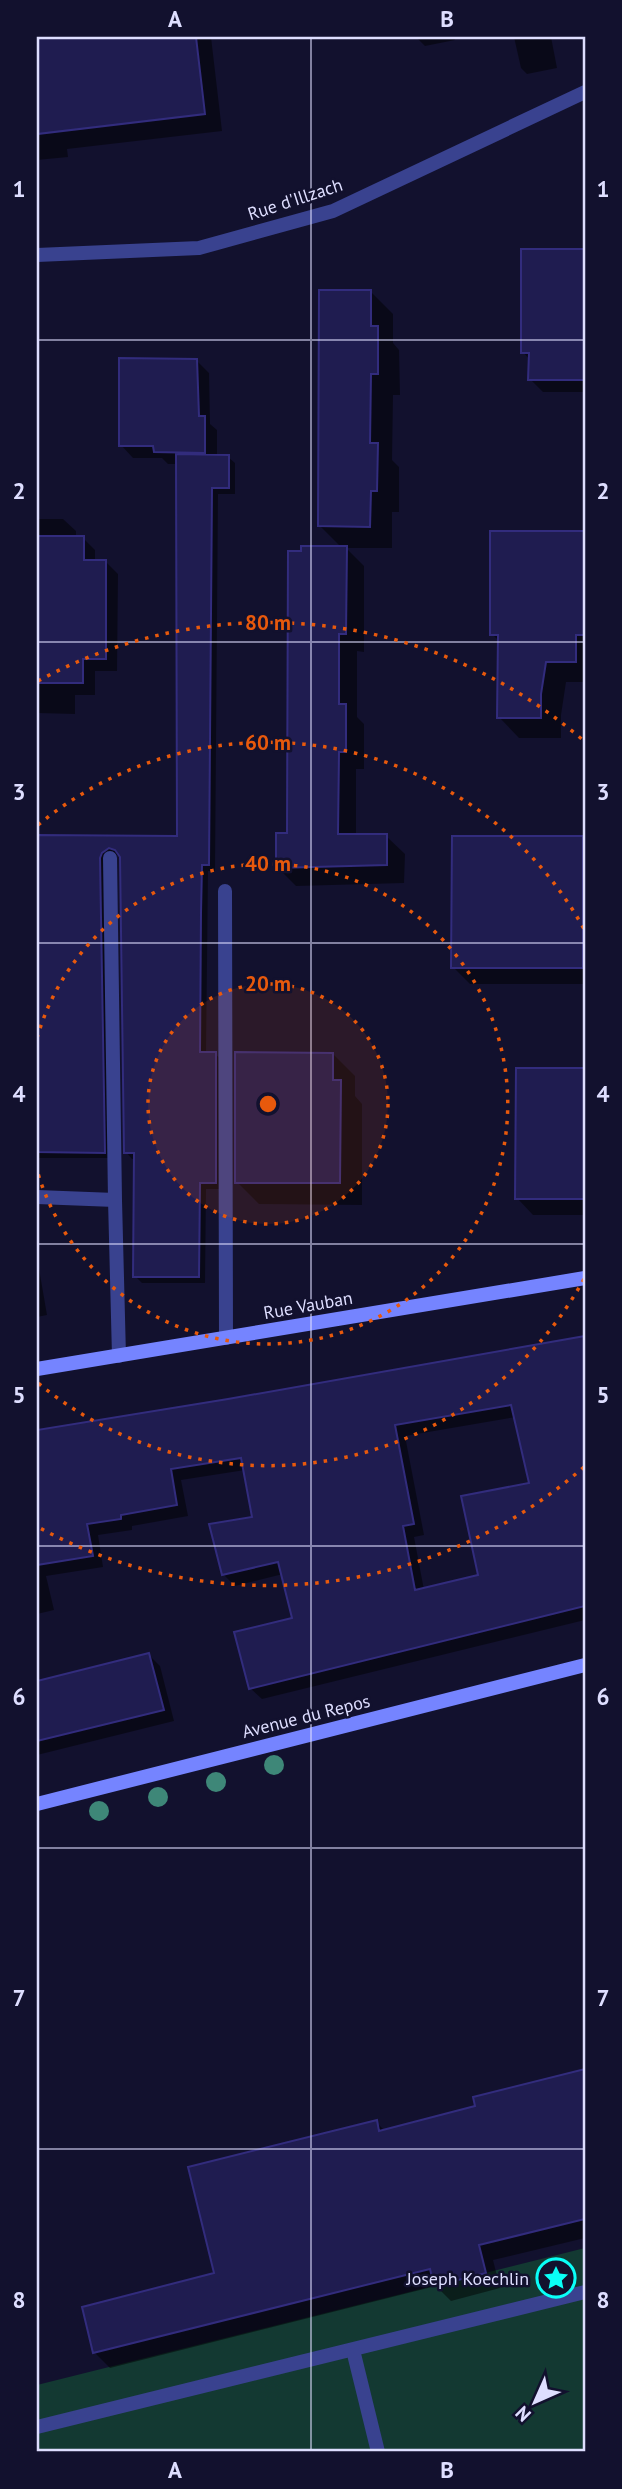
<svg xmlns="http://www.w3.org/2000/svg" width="622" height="2489" viewBox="0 0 622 2489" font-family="'PT Sans',sans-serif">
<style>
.green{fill:#133932}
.shadow{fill:#0007;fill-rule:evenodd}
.building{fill:#1f1c50;stroke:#322c7d;stroke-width:2;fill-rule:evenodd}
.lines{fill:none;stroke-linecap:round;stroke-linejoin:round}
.lane{stroke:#39428f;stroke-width:14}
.street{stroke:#39428f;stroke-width:14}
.secondary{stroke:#7584ff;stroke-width:14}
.tree{fill:#3e8778}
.grid{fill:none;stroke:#dedeff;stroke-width:2;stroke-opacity:0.55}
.ring{fill:none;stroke:#e8590c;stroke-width:3.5;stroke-dasharray:3.5 7}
.labels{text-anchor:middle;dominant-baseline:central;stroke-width:5;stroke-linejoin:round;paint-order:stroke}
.street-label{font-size:18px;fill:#dedeff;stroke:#12112e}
.poi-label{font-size:18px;fill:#dedeff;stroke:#12112e;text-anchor:end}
.centre{fill:#e8590c;stroke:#12112e;stroke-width:3.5}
.ring-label{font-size:21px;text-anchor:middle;font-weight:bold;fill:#e8590c;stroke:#12112e;stroke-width:5;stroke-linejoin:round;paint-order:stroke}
.neatline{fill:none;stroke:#dedeff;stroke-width:2.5}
.grid-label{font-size:23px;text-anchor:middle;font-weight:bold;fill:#dedeff}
</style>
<rect width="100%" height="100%" fill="#12112e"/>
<!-- green -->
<path class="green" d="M585,2248V2452H37V2385Z"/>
<!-- shadow -->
<path class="shadow" d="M37,37H211L222,131L67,149L68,157L37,160Z
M416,37H454L455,40L425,46Z
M514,37H551L557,68L527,74L521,68Z
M523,251H585V392H543L530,379V360L523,352Z
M371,292L393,314V343L399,350L400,395H393L392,460L399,467V512H392V548H346L364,566V652L357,651V717L364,724V769H356V836H386L405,854L404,883L296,886L277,867L289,835L342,548L320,526Z
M196,360L209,373L210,424L217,430V457H228L235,463V494H218L215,871H208L206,1054H215L222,1060V1189H206L205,1283H142L135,1276L136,1159H132L126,1152L120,855L111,856V1158H37V837L179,838L178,464H168L162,458H133L121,445Z
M37,519H63L76,531V538H83L95,550V562H106L118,574L117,671H95V695H75V714L37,713V617L43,611L37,603Z
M583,533L585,535V682H566L561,715V738H519L499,717L500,642L492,634Z
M582,838L585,841V984H470L453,967Z
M333,1054L355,1076V1096L362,1104V1205L259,1204L237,1182Z
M517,1069H585V1215H533L517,1198Z
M37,1257L47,1315L37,1317Z
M585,1338V1485L577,1487L550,1507L585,1506V1620L262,1699L250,1688L294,1620L283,1574L235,1586L223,1574L254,1519L245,1470L181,1480L188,1516L132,1526V1530L98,1535L103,1567L46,1576L54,1610L37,1614V1432L256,1396ZM516,1417L532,1484L480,1576L424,1590L414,1537L424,1535L405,1436Z
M149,1655L160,1666L174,1721L37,1755V1682Z
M585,2070V2238L493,2260L500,2288L451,2301L436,2286L110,2368L94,2352L217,2275L376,2122L385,2131L478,2107L475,2098Z"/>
<!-- building -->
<path class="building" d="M37,37H196L205,114L37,134Z
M521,249H585V380H528L529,353H521Z
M319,290H371V326H378V374H371L370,443H378L377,491H371L370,527L318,526Z
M119,358L197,359L199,416H205V453L154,452L153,446H119Z
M176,454L229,455V488H212L209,865H202L201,913L200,1052H216V1183H200L199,1277H133L134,1153H124L120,857L115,850L109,848L102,853L100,858L105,1153L37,1152V835L177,836Z
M490,531H584V635H576V662H546L541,694V718H497L498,635H490Z
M37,536H84V560H106V659H83V683H37Z
M301,546H347L346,634H339V704H346V752H339L338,834H387V865L276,868V833H287L288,551H301Z
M452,836H583V968H451Z
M235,1052L333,1053V1080H341L340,1183H235Z
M516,1068H585V1199H515Z
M585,1336V1606L249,1689L234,1632L292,1618L278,1562L222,1575L209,1524L252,1517L241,1458L171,1469L177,1505L121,1515V1519L87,1524L93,1556L37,1565V1430L228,1399ZM511,1405L529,1483L461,1496L478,1575L415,1590L403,1526L414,1524L395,1425Z
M149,1653L164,1710L37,1741V1681Z
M585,2069V2219L479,2245L486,2273L434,2286L430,2269L93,2353L82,2307L214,2273L188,2167L377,2120L379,2131L475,2106L473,2097Z"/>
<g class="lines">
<!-- lane -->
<path class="lane" d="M110,858L115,1200L119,1356
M225,891L226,1338
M37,1197L115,1200
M353,2350L378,2452
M37,2427L585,2292"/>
<!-- street -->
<path class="street" d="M37,255L199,248L333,211L585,92"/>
<!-- secondary -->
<path class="secondary" d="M37,1369L585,1278
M37,1804L585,1665"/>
</g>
<!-- trees -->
<g class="tree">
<circle cx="274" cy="1765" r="10"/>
<circle cx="216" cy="1782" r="10"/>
<circle cx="158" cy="1797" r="10"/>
<circle cx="99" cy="1811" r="10"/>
</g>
<!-- grid -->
<path class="grid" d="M311,37V2452M37,340H585M37,642H585M37,943H585M37,1244H585M37,1546H585M37,1848H585M37,2149H585"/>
<!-- distance rings -->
<circle cx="268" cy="1104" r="120" fill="#e8590c" fill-opacity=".12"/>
<g class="ring">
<circle cx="268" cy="1104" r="120"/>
<path d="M37 1038A240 240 0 1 1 37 1170"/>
<path d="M584 1279A361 361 0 0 1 38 1383M38 825A361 361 0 0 1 584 929"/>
<path d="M584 1467A481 481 0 0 1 38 1527M38 681A481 481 0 0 1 584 741"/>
</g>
<!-- icons -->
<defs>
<g id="sight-ring" transform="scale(2.0125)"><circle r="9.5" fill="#12112e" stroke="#0afff7" stroke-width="1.5"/><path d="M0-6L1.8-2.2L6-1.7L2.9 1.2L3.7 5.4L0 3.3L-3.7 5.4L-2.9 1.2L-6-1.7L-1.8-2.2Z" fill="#0afff7"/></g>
</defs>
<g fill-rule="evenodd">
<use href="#sight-ring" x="556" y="2278"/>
</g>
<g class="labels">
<!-- street labels -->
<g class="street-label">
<text transform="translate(295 199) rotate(-18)">Rue d'Illzach</text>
<text transform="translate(308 1305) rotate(-10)">Rue Vauban</text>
<text transform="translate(306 1716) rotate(-14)">Avenue du Repos</text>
</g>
<!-- poi labels -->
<g class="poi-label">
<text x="529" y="2278">Joseph Koechlin</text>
</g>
</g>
<circle cx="268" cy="1104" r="10" class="centre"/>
<g class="ring-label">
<text x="268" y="630">80 m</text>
<text x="268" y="750">60 m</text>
<text x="268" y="871">40 m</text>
<text x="268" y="991">20 m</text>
</g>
<!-- border -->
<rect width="622" height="2489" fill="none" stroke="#12112e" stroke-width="77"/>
<!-- north arrow -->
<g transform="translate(535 2402) rotate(225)" stroke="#12112e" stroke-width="5" paint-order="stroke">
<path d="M0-5L12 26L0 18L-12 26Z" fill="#dedeff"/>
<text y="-10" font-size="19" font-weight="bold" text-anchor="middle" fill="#dedeff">N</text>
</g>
<rect x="38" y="38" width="546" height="2412" class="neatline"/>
<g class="grid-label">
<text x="175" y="27">A</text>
<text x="447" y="27">B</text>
<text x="19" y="197">1</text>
<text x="603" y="197">1</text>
<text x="19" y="499">2</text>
<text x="603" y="499">2</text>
<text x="19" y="800">3</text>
<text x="603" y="800">3</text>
<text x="19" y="1102">4</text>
<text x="603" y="1102">4</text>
<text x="19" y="1403">5</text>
<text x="603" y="1403">5</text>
<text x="19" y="1705">6</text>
<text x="603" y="1705">6</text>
<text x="19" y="2006">7</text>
<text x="603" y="2006">7</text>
<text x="19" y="2308">8</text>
<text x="603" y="2308">8</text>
<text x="175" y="2478">A</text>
<text x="447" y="2478">B</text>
</g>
</svg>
